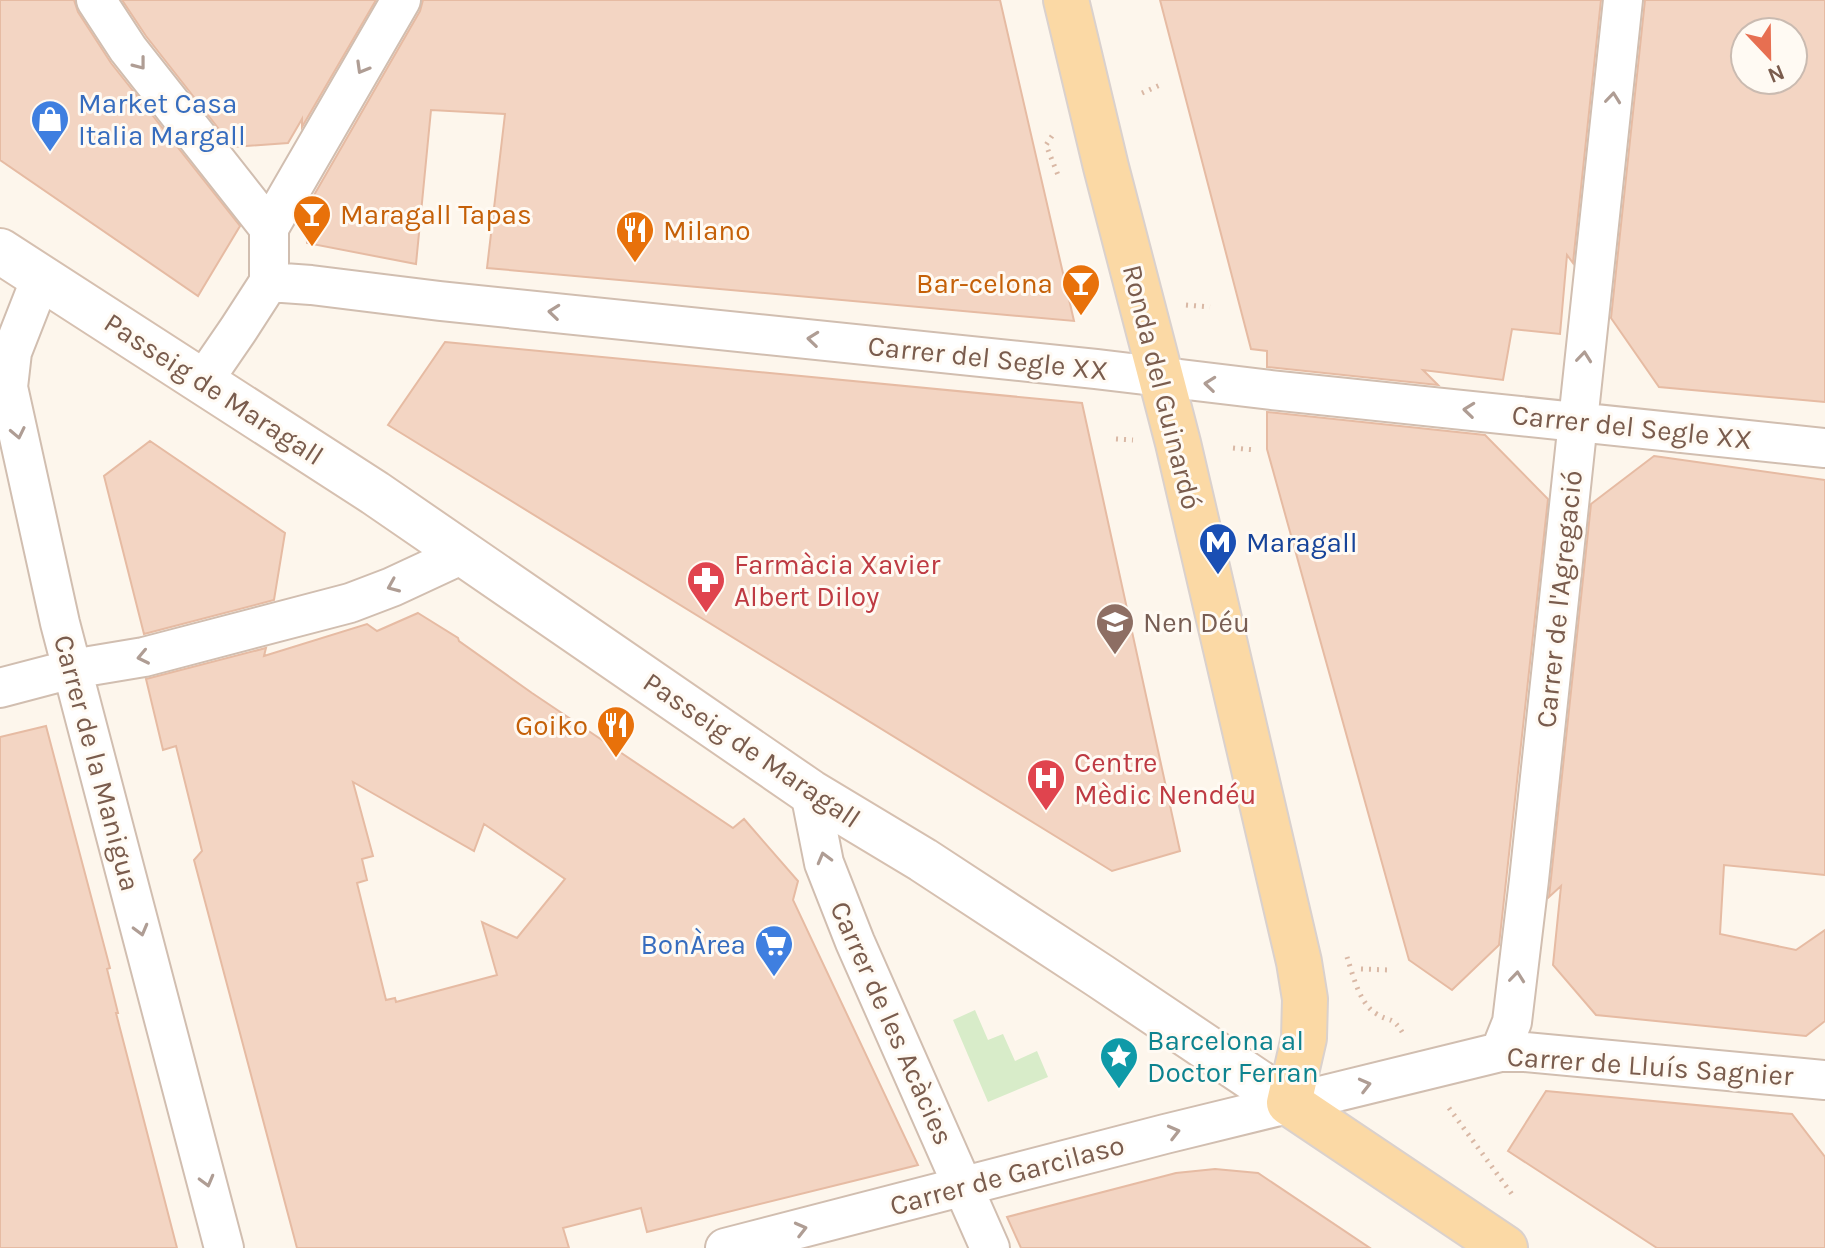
<svg xmlns="http://www.w3.org/2000/svg" width="1825" height="1248" viewBox="0 0 1825 1248" font-family="Karla,sans-serif">
<style>
.green{fill:#d8ecc9}
.building{fill:#f3d5c3;stroke:#e6bba3;stroke-width:2;fill-rule:evenodd}
.lines{fill:none;stroke-linecap:round;stroke-linejoin:round}
.minor-casing{stroke:#d1beb0;stroke-width:42}
.secondary-casing{stroke:#d6c0b0;stroke-width:48}
.primary-casing{stroke:#dad1cd;stroke-width:48}
.path{stroke:#d9b8a5;stroke-width:5;stroke-dasharray:2 6;stroke-linecap:butt}
.minor{stroke:#fff;stroke-width:38}
.secondary{stroke:#fff;stroke-width:44}
.primary{stroke:#fbd9a5;stroke-width:44}
.oneway{stroke:#af9d94}
.labels{text-anchor:middle;dominant-baseline:central;stroke-width:6;stroke-linejoin:round;paint-order:stroke}
.shop-label{font-size:28px;fill:#366cbe;stroke:#fffaf3;text-anchor:start}
.food-label{font-size:28px;fill:#c56008;stroke:#fffaf3;text-anchor:start}
.street-label{font-size:28px;fill:#7a5c4d;stroke:#fffaf3}
.transit-label{font-size:28px;fill:#164399;stroke:#fffaf3;text-anchor:start}
.health-label{font-size:28px;fill:#be3a42;stroke:#fffaf3;text-anchor:start}
.education-label{font-size:28px;fill:#785e54;stroke:#fffaf3;text-anchor:start}
.culture-label{font-size:28px;fill:#0d838f;stroke:#fffaf3;text-anchor:start}
</style>
<rect width="100%" height="100%" fill="#fdf6ec"/>
<!-- green -->
<path class="green" d="M975,1010L988,1040L1003,1034L1015,1061L1037,1051L1048,1077L988,1102L953,1020Z"/>
<!-- building -->
<path class="building" d="M0,0H74L78,12L111,63L240,226L198,296L0,160Z
M122,0H376L302,127V119L288,143L233,147L146,36Z
M423,0H1000L1074,321L487,268L505,114L431,110L416,264L307,243L306,209L420,11Z
M1160,0H1601L1573,263L1567,255L1560,334L1512,329L1503,380L1423,370L1438,385L1267,367V351L1251,349Z
M1645,0H1825V402L1659,387L1611,318ZM1745,32H1793V80H1745Z
M445,342L1082,403L1180,851L1112,871L388,425Z
M1267,412L1485,435L1548,499L1499,945L1452,990L1409,960L1267,449Z
M150,441L285,533L274,600L144,634L104,476Z
M1654,456L1825,480V875L1724,865L1720,934L1796,950L1825,930V1021L1806,1036L1596,1015L1553,965L1561,886L1549,897L1591,504Z
M418,613L458,638L459,641L532,693L733,828L744,819L798,881L793,900L918,1165L647,1232L641,1208L563,1228L569,1248H297L194,860L202,851L176,746L163,750L146,679L266,648L264,656L367,624L377,631ZM353,782L474,851L484,824L565,879L517,938L482,922L497,975L396,1002L395,998L386,1000L357,883L367,880L362,859L373,856Z
M46,726L110,968L107,969L118,1013H116L177,1248H0V737Z
M1546,1091L1792,1114L1825,1157V1248H1657L1508,1151Z
M1215,1169L1258,1173L1370,1248H1021L1007,1217L1176,1173Z"/>
<g class="lines">
<!-- minor casing -->
<g class="minor-casing">
<path id="minor" d="M96,0L128,49L269,228
M41,278L12,352L8,387L60,623L224,1248
M269,282L311,285L440,301L1096,369L1271,390L1825,448
M269,282V228L401,0
M203,381L238,330L269,282
M0,688L72,669L144,657L350,603L392,587L463,554
M810,792L824,863L855,942L990,1248
M1500,1052L1512,1022L1529,880L1623,0
M725,1248L1165,1134L1500,1052H1525L1825,1080"/>
</g>
<!-- secondary casing -->
<g class="secondary-casing">
<path id="secondary" d="M0,251L375,493L810,792L923,860L1100,976L1289,1103"/>
</g>
<!-- primary casing -->
<g class="primary-casing">
<path id="primary" d="M1066,0L1106,167L1178,443L1299,962L1305,999L1304,1038L1289,1103L1505,1248"/>
</g>
<!-- path -->
<path class="path" d="M1142,93L1160,85
M1052,136L1046,145L1058,175
M1186,305L1210,307
M1116,439L1133,440
M1233,448L1256,450
M1347,957C1353,975 1359,1002 1375,1013C1392,1024 1391,1014 1404,1035
M1361,969L1389,970
M1449,1108L1514,1197"/>
<!-- minor -->
<use href="#minor" class="minor"/>
<!-- secondary -->
<use href="#secondary" class="secondary"/>
<!-- primary -->
<use href="#primary" class="primary"/>
</g>
<!-- one-way arrows -->
<defs><path id="oneway-chevron" d="M-2-3.5L2.5 0L-2 3.5" fill="none" stroke-width="1.6" stroke-linecap="round" stroke-linejoin="round" transform="scale(2)"/></defs>
<g class="oneway">
<use href="#oneway-chevron" transform="translate(140 64) rotate(52)"/>
<use href="#oneway-chevron" transform="translate(362 68) rotate(120)"/>
<use href="#oneway-chevron" transform="translate(1613 98) rotate(-84)"/>
<use href="#oneway-chevron" transform="translate(554 312) rotate(-174)"/>
<use href="#oneway-chevron" transform="translate(813 339) rotate(-174)"/>
<use href="#oneway-chevron" transform="translate(1584 357) rotate(-84)"/>
<use href="#oneway-chevron" transform="translate(1210 384) rotate(-174)"/>
<use href="#oneway-chevron" transform="translate(1469 410) rotate(-174)"/>
<use href="#oneway-chevron" transform="translate(18 433) rotate(78)"/>
<use href="#oneway-chevron" transform="translate(393 586) rotate(157)"/>
<use href="#oneway-chevron" transform="translate(143 657) rotate(168)"/>
<use href="#oneway-chevron" transform="translate(824 858) rotate(-105)"/>
<use href="#oneway-chevron" transform="translate(141 930) rotate(75)"/>
<use href="#oneway-chevron" transform="translate(1517 977) rotate(-84)"/>
<use href="#oneway-chevron" transform="translate(1365 1085) rotate(-14)"/>
<use href="#oneway-chevron" transform="translate(1174 1132) rotate(-14)"/>
<use href="#oneway-chevron" transform="translate(207 1181) rotate(75)"/>
<use href="#oneway-chevron" transform="translate(801 1229) rotate(-14)"/>
</g>
<!-- icons -->
<defs>
<g id="shop-pin" transform="scale(2)"><path d="M0 17L-7.5 6A9.5 9.5 0 1 1 7.5 6Z" fill="#3f7fe0" stroke="#fffaf3"/><path d="M-5-2.5h2.3a2.7 3.5 0 0 1 5.4 0H5L5.5 6h-11ZM-1.5-2.5h3a1.5 2.3 0 0 0-3 0Z" fill="#fff"/></g>
<g id="bar-pin" transform="scale(2)"><path d="M0 17L-7.5 6A9.5 9.5 0 1 1 7.5 6Z" fill="#e8710a" stroke="#fffaf3"/><path d="M-6-5H6L.8 .8V4.5H3.5V6h-7V4.5H-.8V.8Z" fill="#fff"/></g>
<g id="restaurant-pin" transform="scale(2)"><path d="M0 17L-7.5 6A9.5 9.5 0 1 1 7.5 6Z" fill="#e8710a" stroke="#fffaf3"/><path d="M-5-6h1v4h1v-4h1v4h1v-4h1v5L-1.5 .5V6h-2V.5L-5-1ZM5-6V6H3V1.5H1.5Q1.5-4 5-6Z" fill="#fff"/></g>
<g id="metro-pin" transform="scale(2)"><path d="M0 17L-7.5 6A9.5 9.5 0 1 1 7.5 6Z" fill="#1a4fb4" stroke="#fffaf3"/><path d="M-5.5 5V-5H-3L0 0L3-5H5.5V5H3V-.5L0 4L-3-.5V5Z" fill="#fff"/></g>
<g id="pharmacy-pin" transform="scale(2)"><path d="M0 17L-7.5 6A9.5 9.5 0 1 1 7.5 6Z" fill="#e0444e" stroke="#fffaf3"/><path d="M-2-6h4v4h4v4h-4v4h-4v-4h-4v-4h4Z" fill="#fff"/></g>
<g id="school-pin" transform="scale(2)"><path d="M0 17L-7.5 6A9.5 9.5 0 1 1 7.5 6Z" fill="#8d6e63" stroke="#fffaf3"/><path d="M0-5L7-2L0 1L-7-2ZM-4 1L0 2.5L4 1V4Q0 6-4 4Z" fill="#fff"/></g>
<g id="hospital-pin" transform="scale(2)"><path d="M0 17L-7.5 6A9.5 9.5 0 1 1 7.5 6Z" fill="#e0444e" stroke="#fffaf3"/><path d="M-5-5h3v3.5h4V-5h3V5h-3V1.5h-4V5h-3Z" fill="#fff"/></g>
<g id="supermarket-pin" transform="scale(2)"><path d="M0 17L-7.5 6A9.5 9.5 0 1 1 7.5 6Z" fill="#3f7fe0" stroke="#fffaf3"/><path d="M-6-5.5h2.5l.6 2H6L4.5 2H-2.5L-4.4-4H-6ZM-1.5 3.2a1.3 1.3 0 1 0 .1 0ZM3 3.2a1.3 1.3 0 1 0 .1 0Z" fill="#fff"/></g>
<g id="sight-pin" transform="scale(2)"><path d="M0 17L-7.5 6A9.5 9.5 0 1 1 7.5 6Z" fill="#0f9aa8" stroke="#fffaf3"/><path d="M0-6L1.8-2.2L6-1.7L2.9 1.2L3.7 5.4L0 3.3L-3.7 5.4L-2.9 1.2L-6-1.7L-1.8-2.2Z" fill="#fff"/></g>
</defs>
<g fill-rule="evenodd">
<use href="#shop-pin" x="50" y="119"/>
<use href="#bar-pin" x="312" y="214"/>
<use href="#restaurant-pin" x="635" y="230"/>
<use href="#bar-pin" x="1081" y="283"/>
<use href="#metro-pin" x="1218" y="542"/>
<use href="#pharmacy-pin" x="706" y="580"/>
<use href="#school-pin" x="1115" y="622"/>
<use href="#restaurant-pin" x="616" y="725"/>
<use href="#hospital-pin" x="1046" y="778"/>
<use href="#supermarket-pin" x="774" y="944"/>
<use href="#sight-pin" x="1119" y="1056"/>
</g>
<g class="labels">
<!-- shop labels -->
<g class="shop-label">
<text x="78" y="103">Market Casa<tspan x="78" dy="32">Italia Margall</tspan></text>
<text x="746" y="944" text-anchor="end">BonÀrea</text>
</g>
<!-- food labels -->
<g class="food-label">
<text x="340" y="214">Maragall Tapas</text>
<text x="663" y="230">Milano</text>
<text x="1053" y="283" text-anchor="end">Bar-celona</text>
<text x="588" y="725" text-anchor="end">Goiko</text>
</g>
<!-- street labels -->
<g class="street-label">
<text transform="translate(988 358) rotate(6)">Carrer del Segle XX</text>
<text transform="translate(1162 387) rotate(76)">Ronda del Guinardó</text>
<text transform="translate(214 389) rotate(33)">Passeig de Maragall</text>
<text transform="translate(1632 427) rotate(6)">Carrer del Segle XX</text>
<text transform="translate(1559 599) rotate(-84)">Carrer de l'Agregació</text>
<text transform="translate(752 750) rotate(34)">Passeig de Maragall</text>
<text transform="translate(97 763) rotate(75)">Carrer de la Manigua</text>
<text transform="translate(892 1023) rotate(66)">Carrer de les Acàcies</text>
<text transform="translate(1650 1066) rotate(4)">Carrer de Lluís Sagnier</text>
<text transform="translate(1007 1175) rotate(-15)">Carrer de Garcilaso</text>
</g>
<!-- transit labels -->
<g class="transit-label">
<text x="1246" y="542">Maragall</text>
</g>
<!-- health labels -->
<g class="health-label">
<text x="734" y="564">Farmàcia Xavier<tspan x="734" dy="32">Albert Diloy</tspan></text>
<text x="1074" y="762">Centre<tspan x="1074" dy="32">Mèdic Nendéu</tspan></text>
</g>
<!-- education labels -->
<g class="education-label">
<text x="1143" y="622">Nen Déu</text>
</g>
<!-- culture labels -->
<g class="culture-label">
<text x="1147" y="1040">Barcelona al<tspan x="1147" dy="32">Doctor Ferran</tspan></text>
</g>
</g>
<!-- north arrow -->
<g transform="translate(1769 56) rotate(158)"><circle r="38" fill="#fffaf3" stroke="#cabbb1" stroke-width="2"/>
<path d="M0-6L14 30L0 20L-14 30Z" fill="#e76f51"/>
<text y="-12" font-size="22" font-weight="bold" text-anchor="middle" fill="#7a5c4d">N</text>
</g>
</svg>
